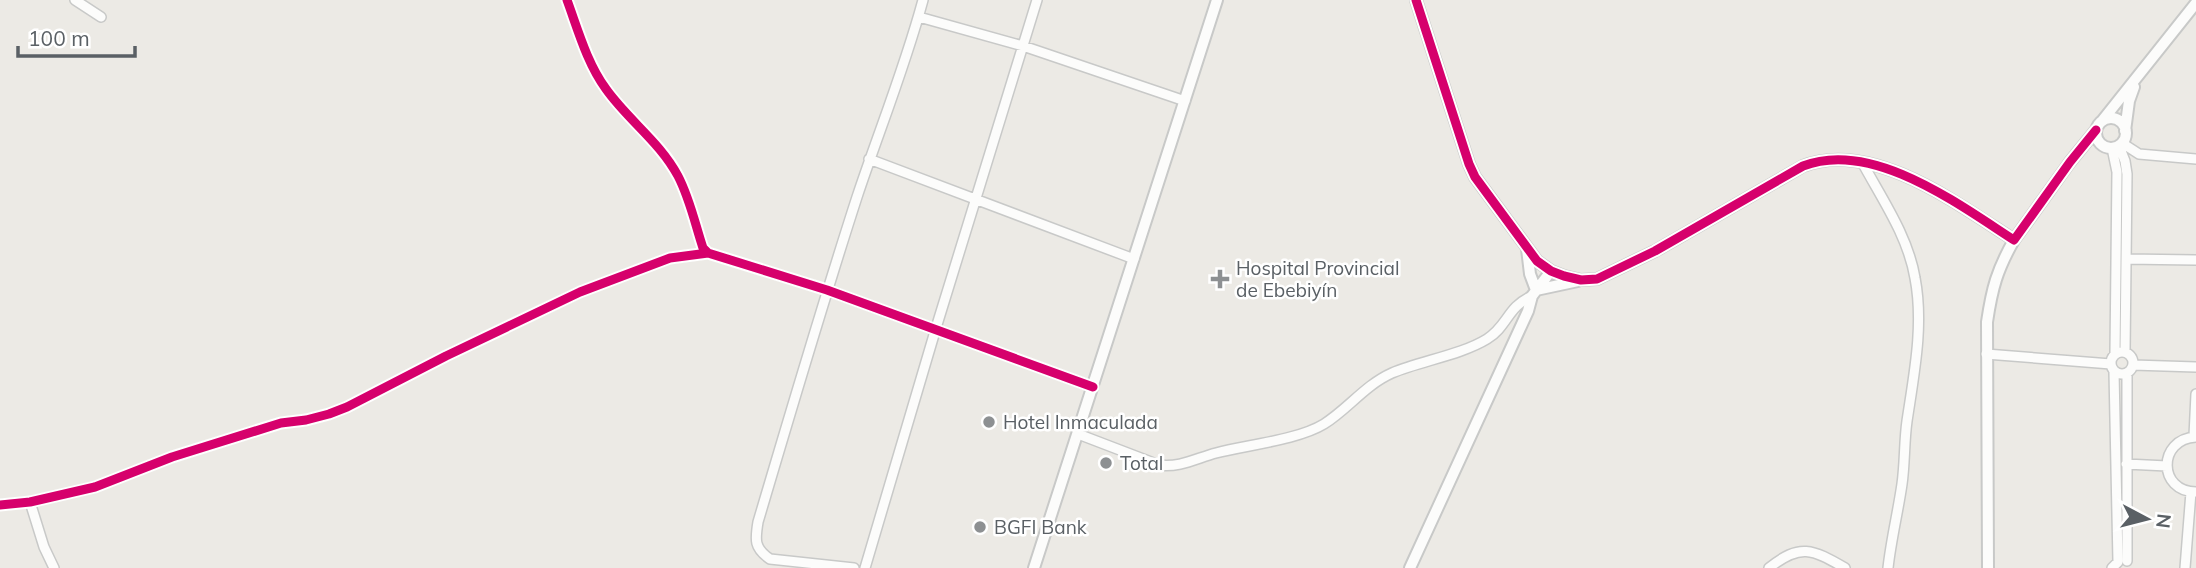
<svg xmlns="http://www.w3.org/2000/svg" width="2196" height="568" viewBox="0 0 2196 568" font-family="Mulish,sans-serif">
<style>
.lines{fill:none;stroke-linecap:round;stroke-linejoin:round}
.minor-casing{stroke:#c8c9c8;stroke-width:12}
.tertiary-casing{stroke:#c8c9c8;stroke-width:14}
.minor{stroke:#fcfcfb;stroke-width:9}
.tertiary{stroke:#fcfcfb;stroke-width:10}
.cycleway-casing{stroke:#fff;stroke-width:13}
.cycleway{stroke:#d6006c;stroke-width:9}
.poi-dot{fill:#8d9092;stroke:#fff;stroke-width:2.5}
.labels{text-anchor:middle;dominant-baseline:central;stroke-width:5;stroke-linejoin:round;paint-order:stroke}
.poi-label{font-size:19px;fill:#5a6065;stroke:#fff;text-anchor:start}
</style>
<rect width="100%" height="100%" fill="#eceae5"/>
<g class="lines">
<!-- minor casing -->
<g class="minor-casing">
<path id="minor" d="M75,0L101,17
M567,0C578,30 587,63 606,89C628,120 660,142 678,176C690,199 695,224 703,248L708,253L827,290L1093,387
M919,17L1023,46L1185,101
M2122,143L2139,154L2196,159
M2119,146L2125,161L2127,174L2125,352
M2112,148L2117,172L2115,354
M869,159L1134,259
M1862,162C1882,199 1908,236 1915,278C1924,325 1914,374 1907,421C1904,442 1905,463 1902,484C1898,512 1891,540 1888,568
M2126,259L2196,260
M2111 363a11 11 0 1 1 22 0a11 11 0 1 1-22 0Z
M1986,354L2111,364
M2133,365L2196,367
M1078,434L1159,465C1179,468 1197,458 1216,453C1246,445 1298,440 1324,424C1348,409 1365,385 1392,373C1420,361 1461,355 1487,339C1508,326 1507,307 1532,296
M2194,436L2196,394
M2196,437C2157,439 2158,492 2196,492
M2126,464L2167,466
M30,502L44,547L54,568
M0,505L30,502L95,487L172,457L281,423L306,420L329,414L347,407L446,356L580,292L670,258L708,253
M2127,561V373
M854,568L770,559C754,548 755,540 758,522C790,414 822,305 857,197C879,131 905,67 923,0
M865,568L936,328L1037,0
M1769,568C1800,543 1812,549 1845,568
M2112,568L2118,562L2114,372
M2185,568L2191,492"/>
</g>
<!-- tertiary casing -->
<g class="tertiary-casing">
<path id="tertiary" d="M1416,0L1469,164L1475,177L1537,261L1551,271L1564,276L1581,280L1597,279L1655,251L1803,166C1872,139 1958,204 2014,240L2070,162L2096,130
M2096 133a15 15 0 1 1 30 0a15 15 0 1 1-30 0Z
M2102,121L2196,3
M2125,131L2129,101L2134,87
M1527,249L1530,274L1536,290L1578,281
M1034,568L1217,0
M1410,568L1528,311L1532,296L1551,271
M1988,568L1987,322C1992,288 1997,270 2014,240"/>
</g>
<!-- minor -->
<use href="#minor" class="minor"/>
<!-- tertiary -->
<use href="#tertiary" class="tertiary"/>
<!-- cycleway casing -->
<g class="cycleway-casing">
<path id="cycleway" d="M567,0C578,30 587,63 606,89C628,120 660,142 678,176C690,199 695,224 703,248L708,253L827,290L1093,387
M1416,0L1469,164L1475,177L1537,261L1551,271L1564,276L1581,280L1597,279L1655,251L1803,166C1872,139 1958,204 2014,240L2070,162L2096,130
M0,505L30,502L95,487L172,457L281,423L306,420L329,414L347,407L446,356L580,292L670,258L708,253"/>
</g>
<!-- cycleway -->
<use href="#cycleway" class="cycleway"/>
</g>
<!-- markers -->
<g class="poi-dot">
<path d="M1216.5 268.5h7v7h7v7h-7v7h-7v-7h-7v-7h7z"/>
<circle cx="989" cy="422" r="7"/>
<circle cx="1106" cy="463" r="7"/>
<circle cx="980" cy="527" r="7"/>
</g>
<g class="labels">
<!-- poi labels -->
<g class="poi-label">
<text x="1236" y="268">Hospital Provincial<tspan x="1236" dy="22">de Ebebiyín</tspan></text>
<text x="1003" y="422">Hotel Inmaculada</text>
<text x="1120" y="463">Total</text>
<text x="994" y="527">BGFI Bank</text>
</g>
</g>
<!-- north arrow -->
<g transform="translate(2147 519) rotate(97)" stroke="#ffffff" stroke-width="5" paint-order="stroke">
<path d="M0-5L12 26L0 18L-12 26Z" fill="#5a6065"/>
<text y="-10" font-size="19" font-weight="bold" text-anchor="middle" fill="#5a6065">N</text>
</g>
<!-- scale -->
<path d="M18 46v10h117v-10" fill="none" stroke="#5a6065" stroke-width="3.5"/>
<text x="28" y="46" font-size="21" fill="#5a6065" stroke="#ffffff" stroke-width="5" paint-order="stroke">100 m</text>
</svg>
